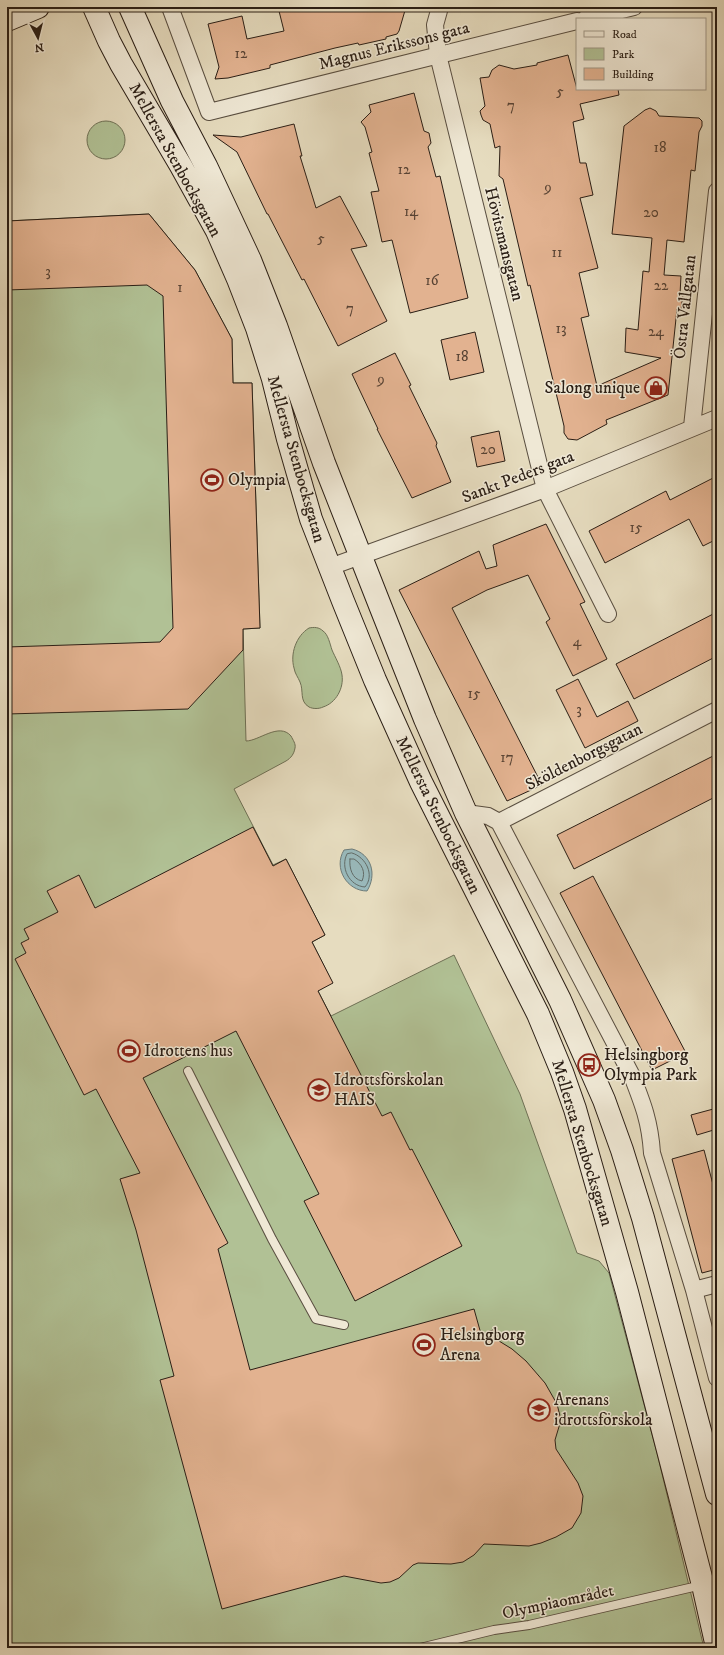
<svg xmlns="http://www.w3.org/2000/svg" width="724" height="1655" viewBox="0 0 724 1655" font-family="'IM FELL DW Pica',serif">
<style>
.green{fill:#b1c195;stroke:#6e7055}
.water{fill:#99b9bb;stroke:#6d7b79}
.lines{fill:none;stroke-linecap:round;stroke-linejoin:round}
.shore{stroke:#626c68;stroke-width:1}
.building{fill:#e2b290;stroke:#2a1e15}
.lane-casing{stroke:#594e40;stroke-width:10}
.street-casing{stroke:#594e40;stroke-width:18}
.secondary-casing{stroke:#2a1e15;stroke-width:24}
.lane{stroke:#efe8d5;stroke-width:8}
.street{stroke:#efe8d5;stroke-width:16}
.secondary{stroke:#efe8d5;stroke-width:22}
.labels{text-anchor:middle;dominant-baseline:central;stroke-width:3;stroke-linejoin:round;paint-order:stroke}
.number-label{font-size:15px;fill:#584334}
.street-label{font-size:17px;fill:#2a1e15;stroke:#efe8d5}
.poi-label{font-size:17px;fill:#2a1e15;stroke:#efe8d5;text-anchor:start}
</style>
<rect width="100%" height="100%" fill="#e6dcbf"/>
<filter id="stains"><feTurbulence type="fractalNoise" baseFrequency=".005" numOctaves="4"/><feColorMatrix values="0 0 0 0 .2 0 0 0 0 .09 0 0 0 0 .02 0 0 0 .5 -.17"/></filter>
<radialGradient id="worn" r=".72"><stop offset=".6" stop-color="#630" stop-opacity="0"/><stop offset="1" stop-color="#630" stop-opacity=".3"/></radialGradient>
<!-- green -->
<path class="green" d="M87 140a19 19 0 1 1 38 0a19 19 0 1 1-38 0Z
M149,214L195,270L232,339L233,383H252L260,628L243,629L246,741C259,741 279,722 291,736C293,740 296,744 295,748C294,754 291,758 286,761L234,789L273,865L286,859L325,935L312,942L332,982L318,991L331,1016L454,955L520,1094L577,1253L599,1261L609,1273L657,1453L704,1648H7V221Z
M309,628C314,627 319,627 323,631C328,634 330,644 332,650C335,657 341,667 342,675C344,688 336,703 323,707C319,709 313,709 309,707C299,701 304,691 300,682C298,677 295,674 294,668C290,654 296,636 309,628Z"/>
<!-- water -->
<path class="water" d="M352,849C372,854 377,875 367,891C347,891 333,868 344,850Z"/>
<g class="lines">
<!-- shore -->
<path class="shore" d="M352,853C366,857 375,875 365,887C349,886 340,867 347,854Z
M350,859H354C362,864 366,872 362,881C352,879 349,868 350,859Z"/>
</g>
<!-- building -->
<path class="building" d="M278,7H406L399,31L397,34L386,37V39L359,45L358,43L335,48L270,65V68L228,78L215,79L219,67L208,24L242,16L247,39L284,31Z
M568,55L577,89H618L619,95L580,104L584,119L573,122L580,163H586L593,195L580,198L598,268L579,273L589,316L581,318L597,386L661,358L625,352L626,328L638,330L643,271L649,272L652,238L612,234L624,126L645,110L650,108L656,111L659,116L699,118L702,121V126L699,132L695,171L691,170L684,242L667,240L664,275L681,276L680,294H683L681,310L677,309L668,395L606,420L607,424L577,440L568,439L564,433V426L530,285L528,286L503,179L499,176L500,146L495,148L490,124L483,120L481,115L480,111L485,106L480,78L489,77L492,70L499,65L514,69L537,65V63Z
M414,93L424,131L429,133L431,143L428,147L436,177L440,176L468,298L410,313L392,240L382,242L371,192L379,191L369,153L372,152L365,127L361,122L371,112L369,105Z
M294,124L302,156H300L316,208L340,196L367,246L351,249L387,321L338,346L304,279L302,280L268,214H267L237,152L213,135L241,137Z
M149,214L195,270L232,339L233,383H252L260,628L243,629V650L188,709L7,714V647L160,642L173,628L163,296L147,285L7,290V221Z
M475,332L484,372L450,380L441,340Z
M395,353L411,385L409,386L437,443L436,446L451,482L412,498L377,429H378L352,374Z
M499,431L505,461L477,467L471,437Z
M717,476V539L703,546L689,519L605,563L589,531L666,491L670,500Z
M546,524L585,602L580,604L607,659L573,676L546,622L550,619L528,575L487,590L452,608L542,785L507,801L399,590L479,551L486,569L497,566L493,545Z
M717,612V656L634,699L616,664Z
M578,679L597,717L628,701L638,721L585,748L556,690Z
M717,754V796L574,869L557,835Z
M253,827L273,866L286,859L325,935L312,942L333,983L318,991L382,1116L391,1112L410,1150L412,1149L462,1246L355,1301L304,1201L319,1194L236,1031L143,1078L228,1243L218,1249L250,1370L474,1309L481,1334L496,1329L499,1341L512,1349L526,1361L545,1383L557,1404L561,1420L555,1440L556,1449L578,1483L583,1496L581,1513L572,1528L556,1537L541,1543L529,1546L484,1544L474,1555L463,1562L451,1564L418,1563L413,1565L399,1578L390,1582L381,1583L344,1576L222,1609L160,1380L174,1376L136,1230L120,1179L140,1173L96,1089L84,1095L15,959L26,953L21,943L29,939L24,929L58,912L47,891L79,875L95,908Z
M593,876L686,1053L652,1070L560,893Z
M717,1108V1129L697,1135L691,1115Z
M704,1150L717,1200V1269L702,1273L672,1159Z"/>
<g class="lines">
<!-- lane casing -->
<g class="lane-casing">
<path id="lane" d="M188,1071L272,1239L316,1319L344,1325
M420,1648L494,1630L529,1625L702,1585"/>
</g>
<!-- street casing -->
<g class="street-casing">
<path id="street" d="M170,7L209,112L577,21
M440,7L435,25L438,55L545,489L608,614
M585,19L634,7
M692,427L717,191
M330,567L545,489L717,418
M466,813L488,816L499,822L632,1076C643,1104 650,1122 652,1153L694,1290L717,1378
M499,822L717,710
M694,1290L717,1284"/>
</g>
<!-- secondary casing -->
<g class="secondary-casing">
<path id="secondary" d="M94,7L109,41L121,64L181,166L217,231L238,279L257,328L273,379L288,439L311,519L343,601L375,680L421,782L538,1014L562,1072L575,1109L627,1292L703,1585L717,1647
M130,7L172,101L206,166L250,260L276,326L324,463L381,608L425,719L466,813L560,1000L604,1100L622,1150L643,1218L717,1494
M7,20L38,7"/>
</g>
<!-- lane -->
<use href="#lane" class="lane"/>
<!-- street -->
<use href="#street" class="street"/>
<!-- secondary -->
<use href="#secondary" class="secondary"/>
</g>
<!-- icons -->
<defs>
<g id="shop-ring" transform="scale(1.15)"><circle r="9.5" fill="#efe8d5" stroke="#8f2418" stroke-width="1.5"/><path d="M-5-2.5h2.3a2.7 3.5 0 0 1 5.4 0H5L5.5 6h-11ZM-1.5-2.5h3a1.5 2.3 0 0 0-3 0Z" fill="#8f2418"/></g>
<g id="stadium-ring" transform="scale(1.15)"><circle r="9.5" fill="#efe8d5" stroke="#8f2418" stroke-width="1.5"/><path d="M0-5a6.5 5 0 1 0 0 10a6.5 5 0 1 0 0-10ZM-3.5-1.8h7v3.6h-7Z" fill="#8f2418"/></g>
<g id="bus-ring" transform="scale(1.15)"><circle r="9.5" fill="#efe8d5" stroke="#8f2418" stroke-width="1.5"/><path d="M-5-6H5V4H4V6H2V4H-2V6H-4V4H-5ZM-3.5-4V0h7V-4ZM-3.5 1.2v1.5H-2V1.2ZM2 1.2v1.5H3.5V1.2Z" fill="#8f2418"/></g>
<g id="school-ring" transform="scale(1.15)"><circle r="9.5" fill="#efe8d5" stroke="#8f2418" stroke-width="1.5"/><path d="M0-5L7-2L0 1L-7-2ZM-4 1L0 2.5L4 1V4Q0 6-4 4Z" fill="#8f2418"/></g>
</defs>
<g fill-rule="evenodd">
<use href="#shop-ring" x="656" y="388"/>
<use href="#stadium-ring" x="212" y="480"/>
<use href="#stadium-ring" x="129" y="1051"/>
<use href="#bus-ring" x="589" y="1065"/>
<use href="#school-ring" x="319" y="1090"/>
<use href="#stadium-ring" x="424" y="1345"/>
<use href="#school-ring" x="539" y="1410"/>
</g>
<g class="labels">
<!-- number labels -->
<g class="number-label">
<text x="241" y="53">12</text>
<text x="560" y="91">5</text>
<text x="511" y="105">7</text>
<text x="660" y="147">18</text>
<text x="404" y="169">12</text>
<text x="548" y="187">9</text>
<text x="411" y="211">14</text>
<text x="651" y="212">20</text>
<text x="321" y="238">5</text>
<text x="557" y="252">11</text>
<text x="48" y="271">3</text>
<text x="432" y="280">16</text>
<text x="661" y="285">22</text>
<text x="180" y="287">1</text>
<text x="350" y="308">7</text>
<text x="561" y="328">13</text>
<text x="656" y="331">24</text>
<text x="462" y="356">18</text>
<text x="381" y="379">9</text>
<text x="488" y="449">20</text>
<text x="636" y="527">15</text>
<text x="577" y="641">4</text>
<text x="474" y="693">15</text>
<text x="579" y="709">3</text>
<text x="507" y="757">17</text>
</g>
<!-- street labels -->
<g class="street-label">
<text transform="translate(394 46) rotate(-14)">Magnus Erikssons gata</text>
<text transform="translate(175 160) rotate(61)">Mellersta Stenbocksgatan</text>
<text transform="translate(504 244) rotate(76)">Hövitsmansgatan</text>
<text transform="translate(685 307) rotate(-84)">Östra Vallgatan</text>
<text transform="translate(296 459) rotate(74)">Mellersta Stenbocksgatan</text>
<text transform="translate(518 477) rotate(-21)">Sankt Peders gata</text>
<text transform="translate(584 757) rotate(-27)">Sköldenborgsgatan</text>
<text transform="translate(438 815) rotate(64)">Mellersta Stenbocksgatan</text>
<text transform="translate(582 1143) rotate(73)">Mellersta Stenbocksgatan</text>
<text transform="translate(558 1602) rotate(-12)">Olympiaområdet</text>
</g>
<!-- poi labels -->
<g class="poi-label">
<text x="640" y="388" text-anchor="end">Salong unique</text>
<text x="228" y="480">Olympia</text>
<text x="144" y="1051">Idrottens hus</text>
<text x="604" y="1055">Helsingborg<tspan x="604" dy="20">Olympia Park</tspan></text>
<text x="334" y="1080">Idrottsförskolan<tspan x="334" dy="20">HAIS</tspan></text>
<text x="440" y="1335">Helsingborg<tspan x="440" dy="20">Arena</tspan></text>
<text x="554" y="1400">Arenans<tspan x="554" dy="20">idrottsförskola</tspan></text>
</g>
</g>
<!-- margin -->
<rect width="724" height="1655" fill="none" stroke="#e6dcbf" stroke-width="24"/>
<rect x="8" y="8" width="708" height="1639" fill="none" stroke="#2a1e15" stroke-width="2"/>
<rect x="12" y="12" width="700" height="1631" fill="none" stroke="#2a1e15"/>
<!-- legend -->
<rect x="576" y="18" width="130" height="72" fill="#efe8d5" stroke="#a09788"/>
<rect x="584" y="31" width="20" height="6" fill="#efe8d5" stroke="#a09788"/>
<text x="612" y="38" font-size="12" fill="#2a1e15">Road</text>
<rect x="584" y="48" width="20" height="12" fill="#b1c195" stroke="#a09788"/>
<text x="612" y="58" font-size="12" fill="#2a1e15">Park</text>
<rect x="584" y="68" width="20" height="12" fill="#e2b290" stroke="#a09788"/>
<text x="612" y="78" font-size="12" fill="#2a1e15">Building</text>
<!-- north arrow -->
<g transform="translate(38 38) rotate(173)" stroke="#efe8d5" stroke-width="3" paint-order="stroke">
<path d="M0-3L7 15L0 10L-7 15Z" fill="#2a1e15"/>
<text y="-6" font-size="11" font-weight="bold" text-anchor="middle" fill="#2a1e15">N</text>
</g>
<rect width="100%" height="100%" filter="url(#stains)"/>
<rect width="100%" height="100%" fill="url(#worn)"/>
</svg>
